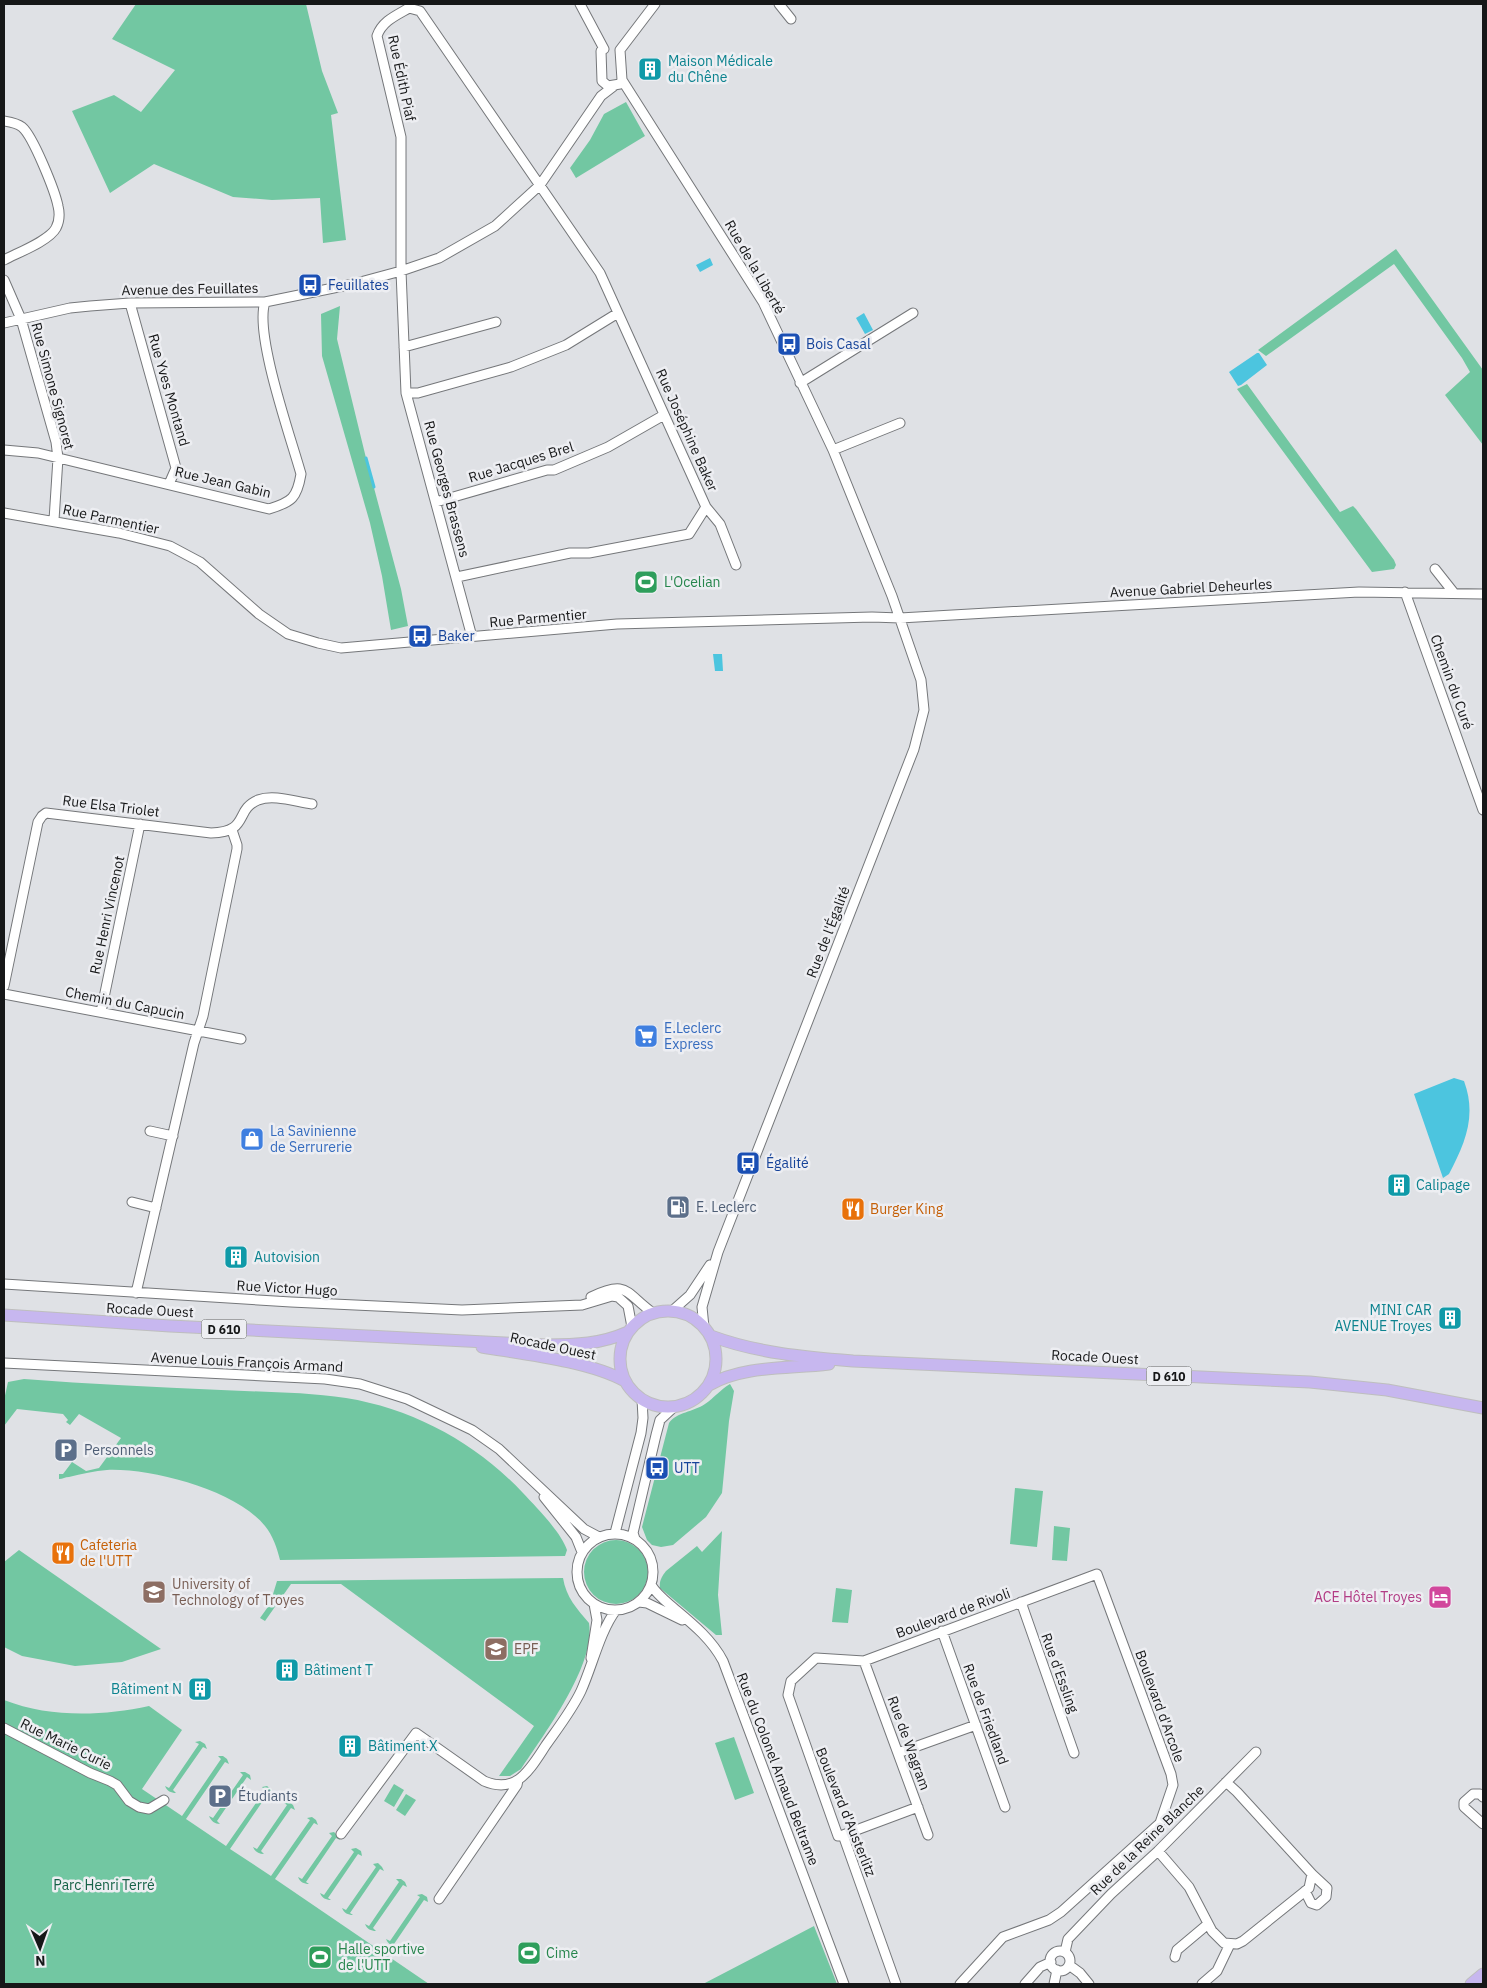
<svg xmlns="http://www.w3.org/2000/svg" width="1487" height="1988" viewBox="0 0 1487 1988" font-family="'IBM Plex Sans',sans-serif">
<style>
.green{fill:#72c7a2}
.water{fill:#4cc5df}
.lines{fill:none;stroke-linecap:round;stroke-linejoin:round}
.stream{stroke:#4cc5df;stroke-width:3}
.minor-casing{stroke:#75777a;stroke-width:11}
.major-casing{stroke:#bebebe;stroke-width:13}
.minor{stroke:#fff;stroke-width:9}
.major{stroke:#c7b7ef;stroke-width:11}
.labels{text-anchor:middle;dominant-baseline:central;stroke-width:5;stroke-linejoin:round;paint-order:stroke}
.shield{fill:#edeef2;stroke:#565859;stroke-width:1}
.shield-label{font-size:12px;font-weight:bold;fill:#161718}
.culture-label{font-size:14px;fill:#0d838f;stroke:#edeef2;text-anchor:start}
.street-label{font-size:14px;fill:#161718;stroke:#edeef2}
.transit-label{font-size:14px;fill:#164399;stroke:#edeef2;text-anchor:start}
.leisure-label{font-size:14px;fill:#27864d;stroke:#edeef2;text-anchor:start}
.shop-label{font-size:14px;fill:#366cbe;stroke:#edeef2;text-anchor:start}
.service-label{font-size:14px;fill:#4e5e75;stroke:#edeef2;text-anchor:start}
.food-label{font-size:14px;fill:#c56008;stroke:#edeef2;text-anchor:start}
.education-label{font-size:14px;fill:#785e54;stroke:#edeef2;text-anchor:start}
.hotel-label{font-size:14px;fill:#b23c85;stroke:#edeef2;text-anchor:end}
.park-label{font-size:14px;fill:#166247;stroke:#edeef2}
</style>
<rect width="100%" height="100%" fill="#dfe1e5"/>
<!-- green -->
<path class="green" d="M136,4H306L322,71L338,113L331,115L346,240L323,243L320,198L272,200L233,197L154,164L110,193L72,111L114,95L141,112L175,70L112,39Z
M626,102L645,136L576,178L570,168L590,140L604,114Z
M1396,249L1483,370V445L1445,395L1470,372L1462,358L1394,264L1266,356L1258,350Z
M340,306L337,339L366,458L401,589L408,626L391,630L382,576L370,523L322,356L321,314Z
M1247,384L1340,512L1353,506L1356,509L1394,560L1396,565L1394,569L1372,572L1237,389Z
M24,1379C89,1384 155,1387 221,1390C262,1392 305,1392 346,1398C414,1409 476,1443 523,1493C536,1507 561,1532 567,1550L565,1556L280,1560C277,1548 273,1536 265,1526C236,1490 151,1468 107,1470C95,1471 81,1474 69,1477C65,1477 63,1479 59,1479V1474H63L72,1462L86,1471L99,1468L121,1438L79,1414L70,1425L66,1422L68,1420L63,1414L17,1409L4,1426V1400L8,1382Z
M730,1384L734,1391L729,1421L722,1493L706,1517L673,1545L661,1547L652,1545L647,1540L642,1527L669,1423C677,1412 693,1412 705,1404C714,1398 720,1390 730,1384Z
M1015,1488L1043,1491L1037,1547L1010,1544Z
M1054,1526L1070,1528L1067,1561L1052,1560Z
M722,1531L718,1595L722,1635H716L660,1588C659,1581 662,1576 666,1571L697,1546L702,1552Z
M584 1572a32 32 0 1 1 64 0a32 32 0 1 1-64 0Z
M19,1550L161,1649L122,1662L75,1666L22,1656L4,1647V1562Z
M563,1578C566,1597 577,1609 589,1623C596,1665 544,1734 521,1769L510,1776H499L534,1726L341,1584H291L265,1621L260,1618L270,1604L277,1581Z
M836,1588L852,1590L848,1623L832,1622Z
M4,1700C50,1718 102,1716 149,1706L182,1730L142,1789L182,1816L221,1759L218,1756H223L227,1759L229,1764L225,1762L186,1819L226,1846L265,1790L262,1787L267,1786L271,1789L273,1794L269,1792L230,1849L271,1876L310,1820L307,1818L312,1817L316,1820L318,1825L314,1823L275,1879L429,1984H4Z
M734,1737L754,1793L735,1800L715,1743Z
M200,1741L205,1744L207,1749L203,1747L173,1790L176,1793C171,1793 167,1791 165,1786L169,1788L199,1744L195,1742Z
M240,1772H245L250,1775L251,1780L247,1777L217,1821L220,1824C215,1824 211,1821 209,1816L213,1818L243,1775Z
M394,1784L404,1790L394,1807L384,1801Z
M406,1794L416,1800L405,1816L396,1810Z
M289,1802L293,1805L295,1810L291,1808L261,1851L264,1854C259,1854 255,1852 253,1847L257,1849L287,1805L284,1803Z
M334,1832L338,1836L340,1840L336,1838L306,1882L309,1884C304,1884 300,1882 298,1877L302,1879L332,1836L329,1833Z
M356,1848L361,1851L362,1856L358,1854L328,1898L331,1900C326,1900 322,1898 320,1893L324,1895L354,1852L351,1849Z
M378,1863L382,1867L384,1871L380,1869L350,1913L353,1915C348,1915 344,1913 342,1908L346,1910L376,1867L373,1864Z
M396,1879H401L405,1882L407,1887L403,1885L373,1928L376,1931C371,1931 367,1929 365,1924L369,1926L399,1882Z
M422,1894L427,1897L428,1902L424,1900L394,1944L397,1946C392,1946 388,1944 386,1939L390,1941L420,1897L417,1895Z
M814,1926L837,1984H703Z"/>
<!-- water -->
<path class="water" d="M710,258L713,265L700,272L696,265Z
M864,313L873,330L865,334L856,318Z
M1257,353H1259L1267,365L1241,385L1238,386L1229,372Z
M713,654H722L723,671H715Z
M1454,1078L1464,1081C1477,1116 1465,1143 1449,1174L1443,1178L1414,1094Z"/>
<g class="lines">
<!-- stream -->
<path class="stream" d="M366,458L374,487"/>
<!-- minor casing -->
<g class="minor-casing">
<path id="minor" d="M580,4L604,49
M779,4L791,19
M604,49L601,51L602,81L608,86L620,84L622,80L620,50
M620,50L655,4
M622,80L763,302L833,450L892,596L921,680L924,710L914,749L718,1252L702,1307L704,1327
M4,121C10,122 17,123 22,127C33,136 55,191 58,206C60,214 59,222 56,228C49,241 17,253 4,260
M4,280L21,319L56,442L58,458L54,520
M130,303L176,468L169,484
M4,323L70,308L90,306L130,303L265,302L353,284L401,271L439,258L495,226L540,185L601,96L614,86
M404,347L496,322
M800,383L913,313
M406,393H418L511,367L566,345L618,313
M4,450L38,453L269,509C292,502 297,498 301,474C291,438 254,334 265,302
M833,450L900,423
M436,502L547,470H554L608,447L664,415
M706,507L720,524L736,565
M4,513L119,533L170,546L200,562L259,614L288,634L318,643L341,648L617,624L872,617L900,618L1359,592L1483,594
M1435,569L1454,593
M457,577L570,553H589L689,534L706,507L600,273L420,11L409,8C397,15 382,21 377,36L401,137V271L406,393L472,637
M1405,592L1483,810
M4,986L38,822L42,816L46,813L211,833C250,832 234,810 258,800C274,794 296,802 312,804
M4,994L241,1039
M101,1012L140,824
M150,1131L173,1136
M132,1202L156,1208
M4,1284L291,1302L462,1310L582,1305L612,1296L618,1297L628,1306L632,1327
M136,1293L194,1043L203,1016L237,849V845L232,830
M591,1297C628,1279 625,1293 653,1313
M672,1311L690,1295L710,1265
M4,1363L325,1379L360,1384L407,1399L472,1430L499,1449L584,1529L599,1537
M544,1497L576,1537L582,1552
M615,1533L641,1433L643,1418L642,1399
M577 1572a38 38 0 1 1 76 0a38 38 0 1 1-76 0Z
M635,1539L633,1533L656,1435L660,1420L674,1407
M651,1585C658,1596 667,1602 676,1610C694,1625 712,1640 723,1661L844,1984
M639,1602L647,1603L682,1620
M1021,1602L1074,1753
M942,1631L1005,1807
M591,1658L597,1620L594,1604
M864,1661L928,1835
M4,1728L90,1773L110,1781L117,1785L129,1801L139,1807L149,1809L164,1800
M898,1753L976,1725
M1483,1797L1480,1794H1473L1464,1802V1807L1483,1824
M341,1834L416,1733L484,1781C517,1795 530,1769 546,1745C558,1728 572,1710 581,1691C592,1667 600,1631 616,1610
M843,1835L918,1807
M1158,1851L1189,1887L1212,1931L1224,1943L1237,1944L1243,1941L1309,1888L1312,1874L1237,1792L1226,1782
M1305,1891L1311,1903L1317,1905L1326,1897L1327,1888L1312,1874
M439,1899L517,1785L518,1780
M1050 1961a10 10 0 1 1 20 0a10 10 0 1 1-20 0Z
M1065,1952L1068,1939L1111,1894L1158,1851L1256,1752
M1175,1957L1177,1950L1208,1924
M1069,1965L1080,1973L1089,1984
M896,1984L843,1835L838,1836L788,1695L791,1681L816,1658L864,1661L1097,1574L1171,1774L1173,1785L1160,1823L1061,1912L1049,1920L1003,1937L960,1984
M1025,1984L1040,1967L1051,1962
M1054,1984L1057,1970
M1202,1984L1217,1971L1230,1944"/>
</g>
<!-- major casing -->
<g class="major-casing">
<path id="major" d="M620 1359a48 48 0 1 1 96 0a48 48 0 1 1-96 0Z
M4,1315L170,1326L546,1345C576,1345 601,1344 628,1332
M711,1336C757,1353 804,1357 853,1361L1310,1382L1387,1390L1483,1408
M482,1347C524,1354 589,1361 625,1381
M709,1385C744,1365 789,1369 829,1364
M1471,1984L1483,1974"/>
</g>
<!-- minor -->
<use href="#minor" class="minor"/>
<!-- major -->
<use href="#major" class="major"/>
</g>
<!-- icons -->
<defs>
<g id="building-square" transform="scale(1.25)"><rect x="-9" y="-9" width="18" height="18" rx="4" fill="#0f9aa8" stroke="#edeef2"/><path d="M-4-6H4V6H1V3H-1V6H-4ZM-2.5-4.3h1.7v1.8h-1.7ZM.8-4.3h1.7v1.8H.8ZM-2.5-1h1.7V.8h-1.7ZM.8-1h1.7V.8H.8Z" fill="#fff"/></g>
<g id="bus-square" transform="scale(1.25)"><rect x="-9" y="-9" width="18" height="18" rx="4" fill="#1a4fb4" stroke="#edeef2"/><path d="M-5-6H5V4H4V6H2V4H-2V6H-4V4H-5ZM-3.5-4V0h7V-4ZM-3.5 1.2v1.5H-2V1.2ZM2 1.2v1.5H3.5V1.2Z" fill="#fff"/></g>
<g id="stadium-square" transform="scale(1.25)"><rect x="-9" y="-9" width="18" height="18" rx="4" fill="#2e9e5b" stroke="#edeef2"/><path d="M0-5a6.5 5 0 1 0 0 10a6.5 5 0 1 0 0-10ZM-3.5-1.8h7v3.6h-7Z" fill="#fff"/></g>
<g id="supermarket-square" transform="scale(1.25)"><rect x="-9" y="-9" width="18" height="18" rx="4" fill="#3f7fe0" stroke="#edeef2"/><path d="M-6-5.5h2.5l.6 2H6L4.5 2H-2.5L-4.4-4H-6ZM-1.5 3.2a1.3 1.3 0 1 0 .1 0ZM3 3.2a1.3 1.3 0 1 0 .1 0Z" fill="#fff"/></g>
<g id="shop-square" transform="scale(1.25)"><rect x="-9" y="-9" width="18" height="18" rx="4" fill="#3f7fe0" stroke="#edeef2"/><path d="M-5-2.5h2.3a2.7 3.5 0 0 1 5.4 0H5L5.5 6h-11ZM-1.5-2.5h3a1.5 2.3 0 0 0-3 0Z" fill="#fff"/></g>
<g id="fuel-square" transform="scale(1.25)"><rect x="-9" y="-9" width="18" height="18" rx="4" fill="#5c6f8a" stroke="#edeef2"/><path d="M-5.5-6h7V0h2V4h1.3V-2.5L3-4.5l.8-.8L6-3V5H2.5V1h-1V6h-7ZM-4.2-4.7v3.2H.2V-4.7Z" fill="#fff"/></g>
<g id="restaurant-square" transform="scale(1.25)"><rect x="-9" y="-9" width="18" height="18" rx="4" fill="#e8710a" stroke="#edeef2"/><path d="M-5-6h1v4h1v-4h1v4h1v-4h1v5L-1.5 .5V6h-2V.5L-5-1ZM5-6V6H3V1.5H1.5Q1.5-4 5-6Z" fill="#fff"/></g>
<g id="parking-square" transform="scale(1.25)"><rect x="-9" y="-9" width="18" height="18" rx="4" fill="#5c6f8a" stroke="#edeef2"/><path d="M-3.5-5.5H1a3.5 3.5 0 0 1 0 7H-1V5.5H-3.5ZM-1-3.4V-.6H.8a1.4 1.4 0 0 0 0-2.8Z" fill="#fff"/></g>
<g id="university-square" transform="scale(1.25)"><rect x="-9" y="-9" width="18" height="18" rx="4" fill="#8d6e63" stroke="#edeef2"/><path d="M0-5L7-2L0 1L-7-2ZM-4 1L0 2.5L4 1V4Q0 6-4 4Z" fill="#fff"/></g>
<g id="hotel-square" transform="scale(1.25)"><rect x="-9" y="-9" width="18" height="18" rx="4" fill="#d1479c" stroke="#edeef2"/><path d="M-6-4.5h1.5V1H6V5H4.5V3h-9V5H-6ZM-4 0a1.8 1.8 0 1 1 3.6 0ZM.5 0V-2.5h3Q6-2.5 6 0Z" fill="#fff"/></g>
</defs>
<g fill-rule="evenodd">
<use href="#building-square" x="650" y="69"/>
<use href="#bus-square" x="310" y="285"/>
<use href="#bus-square" x="789" y="344"/>
<use href="#stadium-square" x="646" y="582"/>
<use href="#bus-square" x="420" y="636"/>
<use href="#supermarket-square" x="646" y="1036"/>
<use href="#shop-square" x="252" y="1139"/>
<use href="#bus-square" x="748" y="1163"/>
<use href="#building-square" x="1399" y="1185"/>
<use href="#fuel-square" x="678" y="1207"/>
<use href="#restaurant-square" x="853" y="1209"/>
<use href="#building-square" x="236" y="1257"/>
<use href="#building-square" x="1450" y="1318"/>
<use href="#parking-square" x="66" y="1450"/>
<use href="#bus-square" x="657" y="1468"/>
<use href="#restaurant-square" x="63" y="1553"/>
<use href="#university-square" x="154" y="1592"/>
<use href="#hotel-square" x="1440" y="1597"/>
<use href="#university-square" x="496" y="1649"/>
<use href="#building-square" x="287" y="1670"/>
<use href="#building-square" x="200" y="1689"/>
<use href="#building-square" x="350" y="1746"/>
<use href="#parking-square" x="220" y="1796"/>
<use href="#stadium-square" x="529" y="1953"/>
<use href="#stadium-square" x="320" y="1957"/>
</g>
<g class="labels">
<!-- shield labels -->
<g class="shield">
<rect x="201.5" y="1319.5" width="45" height="19" rx="4"/>
<rect x="1146.5" y="1366.5" width="45" height="19" rx="4"/>
</g>
<g class="shield-label">
<text x="224" y="1329">D 610</text>
<text x="1169" y="1376">D 610</text>
</g>
<!-- culture labels -->
<g class="culture-label">
<text x="668" y="61">Maison Médicale<tspan x="668" dy="16">du Chêne</tspan></text>
<text x="1416" y="1185">Calipage</text>
<text x="254" y="1257">Autovision</text>
<text x="1432" y="1310" text-anchor="end">MINI CAR<tspan x="1432" dy="16">AVENUE Troyes</tspan></text>
<text x="304" y="1670">Bâtiment T</text>
<text x="182" y="1689" text-anchor="end">Bâtiment N</text>
<text x="368" y="1746">Bâtiment X</text>
</g>
<!-- street labels -->
<g class="street-label">
<text transform="translate(402 78) rotate(78)">Rue Édith Piaf</text>
<text transform="translate(755 267) rotate(60)">Rue de la Liberté</text>
<text transform="translate(190 289) rotate(-1)">Avenue des Feuillates</text>
<text transform="translate(53 386) rotate(75)">Rue Simone Signoret</text>
<text transform="translate(169 390) rotate(74)">Rue Yves Montand</text>
<text transform="translate(687 430) rotate(66)">Rue Joséphine Baker</text>
<text transform="translate(521 462) rotate(-17)">Rue Jacques Brel</text>
<text transform="translate(223 482) rotate(13)">Rue Jean Gabin</text>
<text transform="translate(447 489) rotate(75)">Rue Georges Brassens</text>
<text transform="translate(111 519) rotate(12)">Rue Parmentier</text>
<text transform="translate(1191 588) rotate(-3)">Avenue Gabriel Deheurles</text>
<text transform="translate(538 618) rotate(-5)">Rue Parmentier</text>
<text transform="translate(1452 682) rotate(70)">Chemin du Curé</text>
<text transform="translate(111 806) rotate(7)">Rue Elsa Triolet</text>
<text transform="translate(107 915) rotate(-78)">Rue Henri Vincenot</text>
<text transform="translate(828 932) rotate(-69)">Rue de l'Égalité</text>
<text transform="translate(125 1003) rotate(11)">Chemin du Capucin</text>
<text transform="translate(287 1288) rotate(3)">Rue Victor Hugo</text>
<text transform="translate(150 1310) rotate(3)">Rocade Ouest</text>
<text transform="translate(553 1346) rotate(12)">Rocade Ouest</text>
<text transform="translate(1095 1357) rotate(3)">Rocade Ouest</text>
<text transform="translate(247 1362) rotate(3)">Avenue Louis François Armand</text>
<text transform="translate(953 1613) rotate(-20)">Boulevard de Rivoli</text>
<text transform="translate(1060 1673) rotate(70)">Rue d'Essling</text>
<text transform="translate(1160 1706) rotate(70)">Boulevard d'Arcole</text>
<text transform="translate(986 1714) rotate(70)">Rue de Friedland</text>
<text transform="translate(909 1743) rotate(70)">Rue de Wagram</text>
<text transform="translate(66 1744) rotate(26)">Rue Marie Curie</text>
<text transform="translate(778 1769) rotate(69)">Rue du Colonel Arnaud Beltrame</text>
<text transform="translate(846 1812) rotate(68)">Boulevard d'Austerlitz</text>
<text transform="translate(1147 1840) rotate(-44)">Rue de la Reine Blanche</text>
</g>
<!-- transit labels -->
<g class="transit-label">
<text x="328" y="285">Feuillates</text>
<text x="806" y="344">Bois Casal</text>
<text x="438" y="636">Baker</text>
<text x="766" y="1163">Égalité</text>
<text x="674" y="1468">UTT</text>
</g>
<!-- leisure labels -->
<g class="leisure-label">
<text x="664" y="582">L'Ocelian</text>
<text x="338" y="1949">Halle sportive<tspan x="338" dy="16">de l'UTT</tspan></text>
<text x="546" y="1953">Cime</text>
</g>
<!-- shop labels -->
<g class="shop-label">
<text x="664" y="1028">E.Leclerc<tspan x="664" dy="16">Express</tspan></text>
<text x="270" y="1131">La Savinienne<tspan x="270" dy="16">de Serrurerie</tspan></text>
</g>
<!-- service labels -->
<g class="service-label">
<text x="696" y="1207">E. Leclerc</text>
<text x="84" y="1450">Personnels</text>
<text x="238" y="1796">Étudiants</text>
</g>
<!-- food labels -->
<g class="food-label">
<text x="870" y="1209">Burger King</text>
<text x="80" y="1545">Cafeteria<tspan x="80" dy="16">de l'UTT</tspan></text>
</g>
<!-- education labels -->
<g class="education-label">
<text x="172" y="1584">University of<tspan x="172" dy="16">Technology of Troyes</tspan></text>
<text x="514" y="1649">EPF</text>
</g>
<!-- hotel labels -->
<g class="hotel-label">
<text x="1422" y="1597">ACE Hôtel Troyes</text>
</g>
<!-- park labels -->
<g class="park-label">
<text x="104" y="1885">Parc Henri Terré</text>
</g>
</g>
<!-- border -->
<rect width="1487" height="1988" fill="none" stroke="#161718" stroke-width="10"/>
<!-- north arrow -->
<g transform="translate(40 1948) rotate(178)" stroke="#edeef2" stroke-width="4" paint-order="stroke">
<path d="M0-4L9 19L0 12L-9 19Z" fill="#161718"/>
<text y="-8" font-size="14" font-weight="bold" text-anchor="middle" fill="#161718">N</text>
</g>
</svg>
